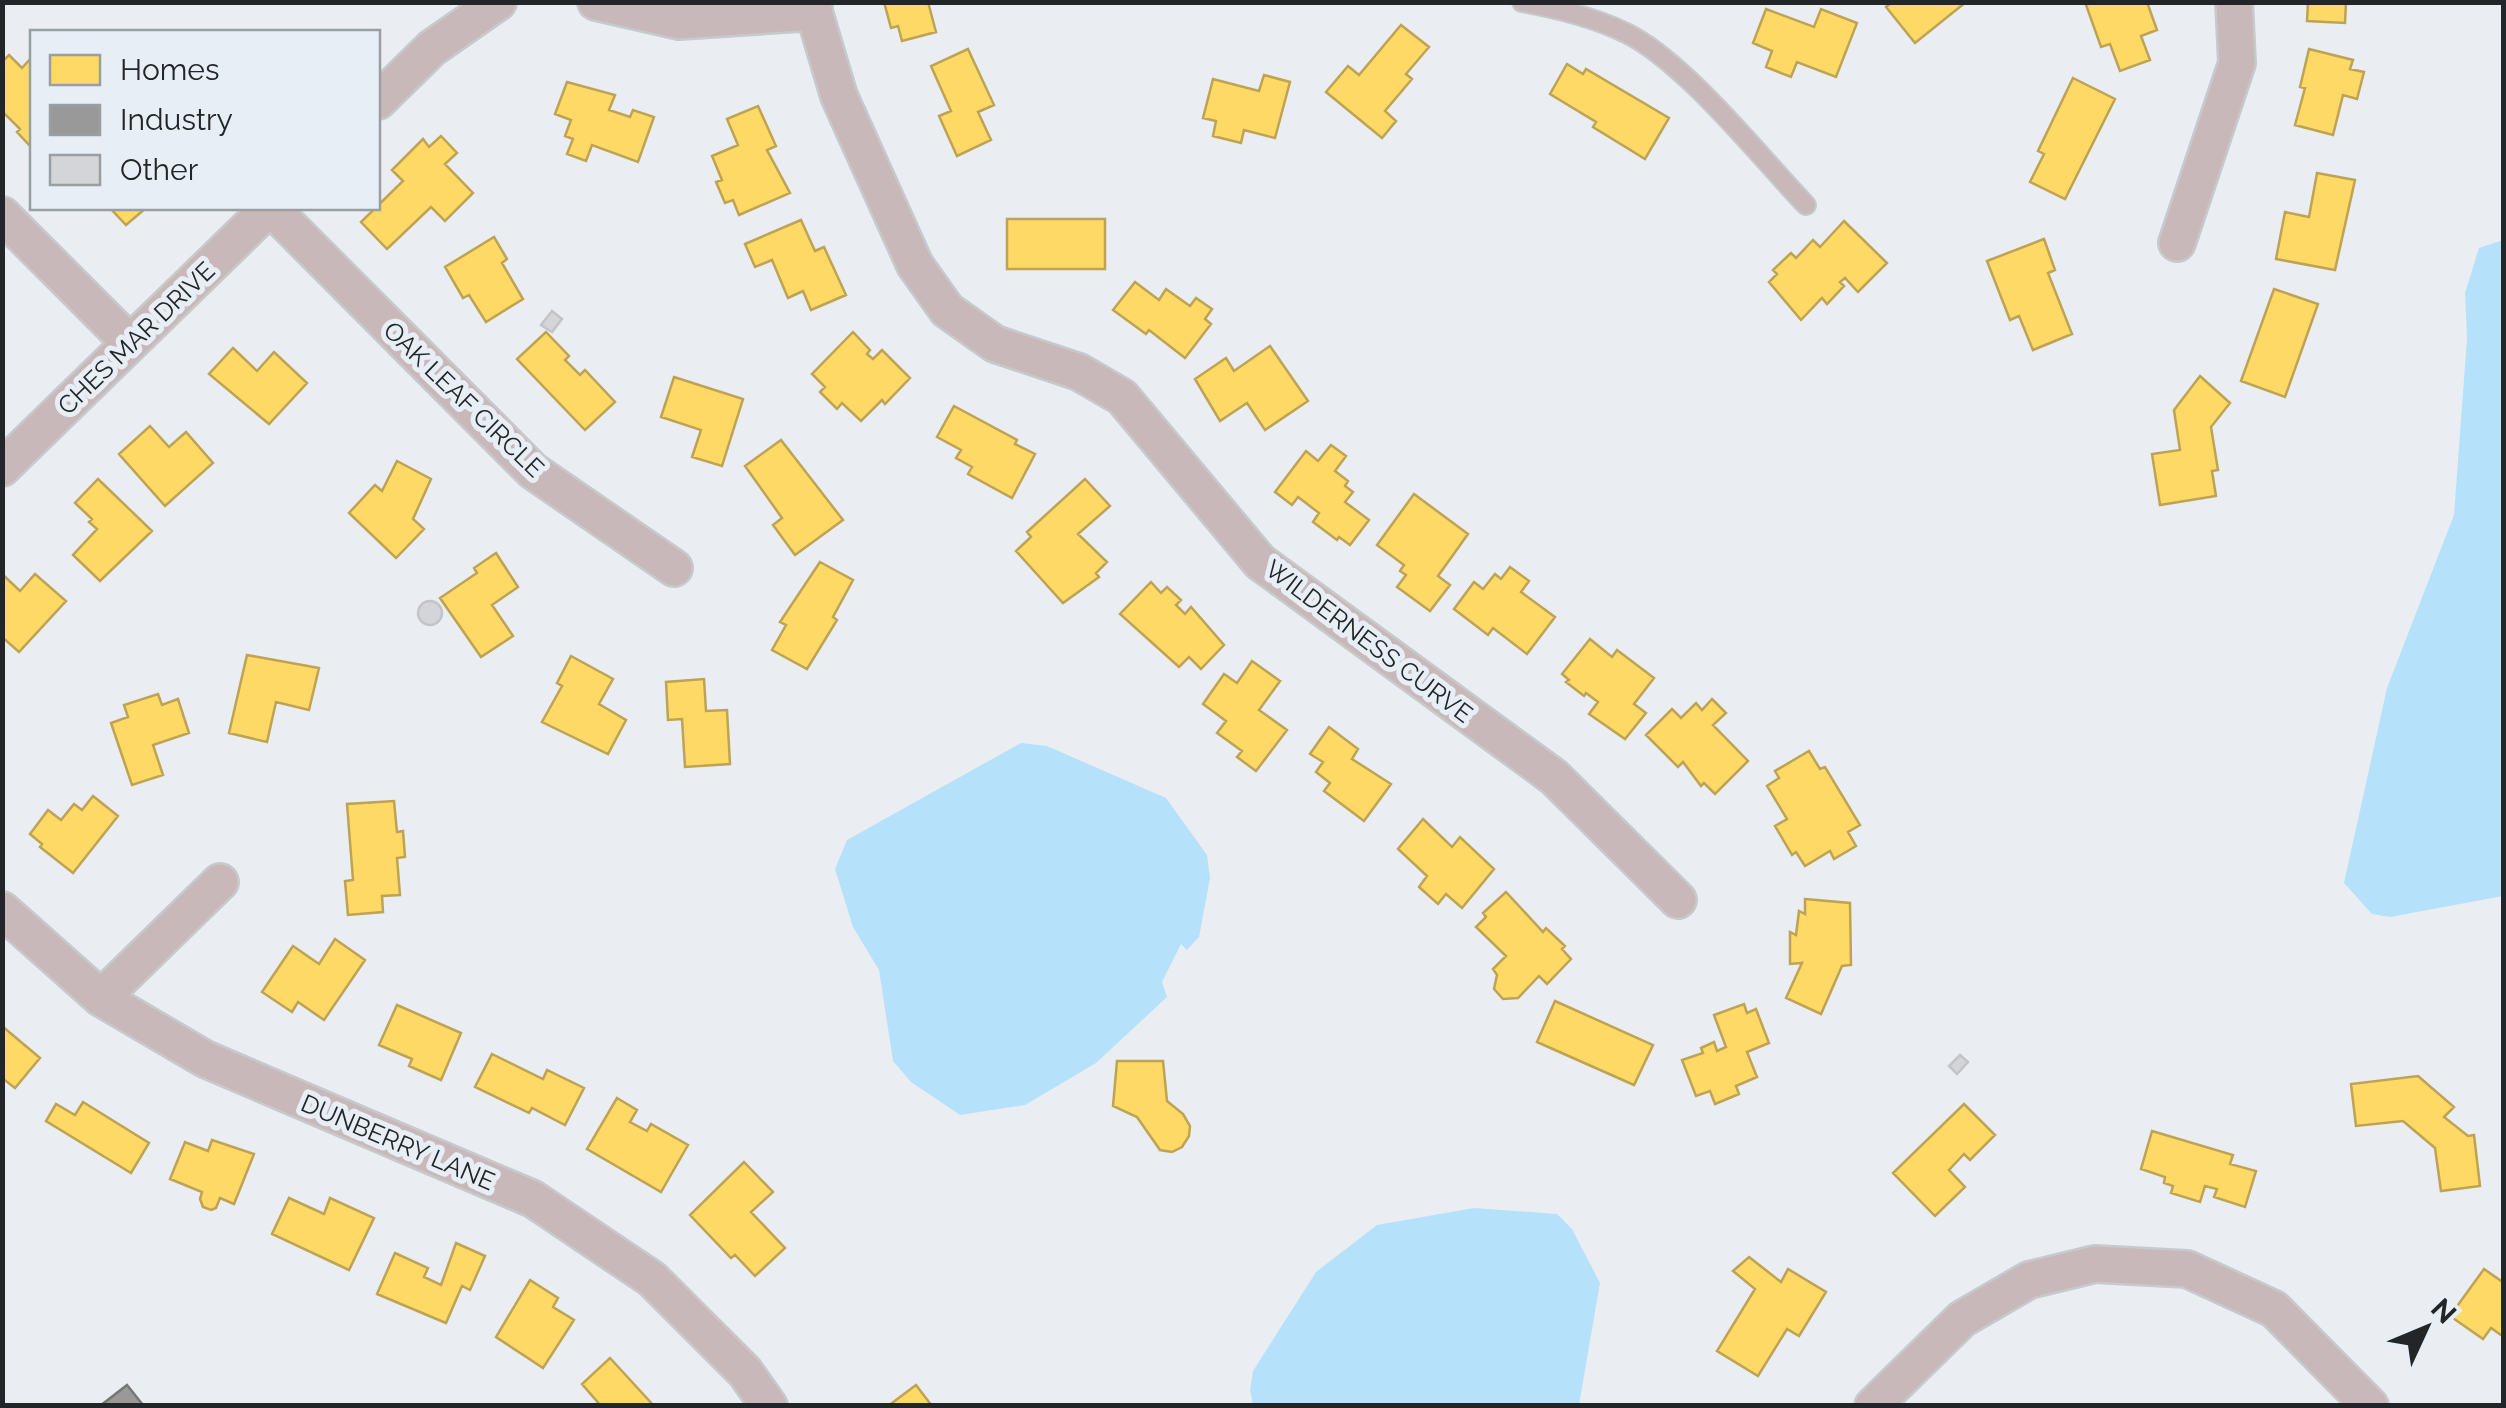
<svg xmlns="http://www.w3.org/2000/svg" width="2506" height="1408" viewBox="0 0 2506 1408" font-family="Raleway,sans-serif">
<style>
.water{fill:#b6e1fa}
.homes{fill:#ffd966;stroke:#bda353;stroke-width:2.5}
.industry{fill:#999;stroke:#767677;stroke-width:2.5}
.building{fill:#d4d5d8;stroke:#c4c4c8;stroke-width:2.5}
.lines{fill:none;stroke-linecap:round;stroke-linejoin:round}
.service-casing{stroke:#c7cacd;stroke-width:22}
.minor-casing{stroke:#c7cacd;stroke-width:40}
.service{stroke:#c9b8ba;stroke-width:18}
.minor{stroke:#c9b8ba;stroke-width:35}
.labels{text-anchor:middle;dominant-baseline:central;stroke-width:10;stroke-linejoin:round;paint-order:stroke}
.street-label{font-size:25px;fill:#232628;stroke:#e7eef5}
</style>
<rect width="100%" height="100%" fill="#eaeef2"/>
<!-- water -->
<path class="water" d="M2503,240V896L2390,917L2372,914L2344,883L2387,688L2454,515L2467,338L2465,293L2479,248Z
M1021,743L1047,746L1166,798L1207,855L1210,878L1199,937L1187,950L1181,944L1162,982L1167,997L1096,1063L1025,1105L960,1115L911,1082L893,1061L879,970L853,927L835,869L847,840Z
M1474,1208L1557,1214L1572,1229L1600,1283L1579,1405H1253L1250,1390L1253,1371L1316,1272L1377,1225Z"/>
<!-- homes -->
<path class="homes" d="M884,2H928L936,32L902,41L898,26L891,28Z
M1892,2H1966L1915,43L1886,7Z
M2085,2H2147L2157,30L2141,36L2150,60L2120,71L2110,44L2101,47Z
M2308,2H2346L2345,23L2307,21Z
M1766,9L1814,27L1821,9L1857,23L1836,77L1797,62L1791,77L1766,67L1772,51L1753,43Z
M1401,25L1429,47L1406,74L1412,79L1385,111L1396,121L1382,138L1326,92L1348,66L1359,75Z
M968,49L994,105L978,112L991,140L957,156L939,116L951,111L931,66Z
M2309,49L2353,60L2350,69L2364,72L2357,99L2343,95L2333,135L2295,125L2305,88L2300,87Z
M9,55L22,68L32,57V148L17,132L20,129L5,114L2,116V62Z
M1567,64L1583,74L1586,69L1669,118L1645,159L1593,127L1596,122L1550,94Z
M1264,75L1290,82L1275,138L1244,130L1241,143L1213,136L1216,121L1203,118L1213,79L1259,91Z
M2073,78L2115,99L2065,199L2030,182L2044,154L2038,151Z
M567,82L615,95L609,110L630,117L633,110L654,117L638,162L592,145L586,161L567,154L573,139L565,136L571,120L555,114Z
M758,106L776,146L767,150L790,193L739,215L733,200L725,203L716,182L722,180L712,156L738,145L727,119Z
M441,136L457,153L445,164L473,193L445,221L431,207L387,249L361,222L403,181L392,170L423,139L429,147Z
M2317,173L2355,180L2335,270L2276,259L2285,212L2309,217Z
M110,208H146L126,225Z
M1007,219H1105V269H1007Z
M801,220L815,251L824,247L846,295L811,310L803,291L788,298L772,260L755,267L745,244Z
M1844,221L1887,263L1858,292L1845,278L1840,282L1844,286L1827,304L1822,298L1801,320L1769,282L1777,274L1773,270L1791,253L1796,258L1813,240L1820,247Z
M494,237L507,259L502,263L523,299L486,322L469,295L463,298L445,267Z
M2044,239L2055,270L2048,273L2072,334L2033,350L2019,316L2010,320L1987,261Z
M1135,282L1159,300L1166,289L1190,306L1196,298L1212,309L1205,319L1211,324L1185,358L1149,330L1146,334L1113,310Z
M2274,289L2318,304L2285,397L2241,381Z
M546,332L569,356L565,360L580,375L585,370L615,402L585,430L517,359Z
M853,332L870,350L867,354L873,359L882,350L910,378L885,404L882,400L861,421L842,403L837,409L820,392L825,387L812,374Z
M1270,346L1308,401L1265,430L1247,403L1220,421L1195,379L1226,358L1234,371Z
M233,348L257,371L274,352L307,383L269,424L209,374Z
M2200,376L2230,403L2211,427L2218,470L2212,471L2216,496L2160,505L2152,454L2180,450L2174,410Z
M674,377L743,399L722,466L692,457L701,430L661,417Z
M954,406L1017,440L1015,444L1035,454L1012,498L968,474L972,467L956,458L961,450L937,437Z
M150,426L169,447L186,432L213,463L165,506L119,454Z
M781,440L843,520L795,555L773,525L782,518L745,466Z
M1331,445L1346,456L1335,471L1348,481L1345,486L1353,492L1345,502L1369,520L1350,545L1339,537L1337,540L1313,522L1319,513L1298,497L1292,505L1275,492L1306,451L1318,461Z
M397,461L431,479L413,519L424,529L396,558L349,513L375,485L382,491Z
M98,479L152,531L100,581L73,555L97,529L89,522L92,519L75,503Z
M1085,479L1110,506L1078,534L1107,562L1096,573L1099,577L1063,603L1016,551L1031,537L1027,532Z
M1414,494L1468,534L1438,576L1450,585L1430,611L1397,587L1406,575L1400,571L1404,565L1377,545Z
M496,553L518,587L492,605L513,636L481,657L440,598L477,573L474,568Z
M820,562L853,580L833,617L837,620L807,669L772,650L786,625L780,622Z
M1510,567L1529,581L1521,592L1555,617L1527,654L1493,628L1488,635L1454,609L1474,582L1483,589L1495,574L1501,579Z
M2,574L20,591L35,574L66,601L19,652L2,637Z
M1151,582L1161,593L1167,587L1181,600L1176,605L1185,614L1191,607L1224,645L1201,669L1189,657L1179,667L1120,614Z
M1590,639L1612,657L1617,650L1654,678L1634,704L1646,713L1625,739L1589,714L1598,702L1586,693L1584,696L1566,682L1569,680L1562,674Z
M247,655L319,668L309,710L276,702L267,742L229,733Z
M571,656L613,679L599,704L626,720L608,754L542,722L562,686L557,683Z
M1252,661L1280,681L1259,710L1287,730L1256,771L1237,757L1242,751L1217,733L1226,721L1203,704L1224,674L1237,683Z
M704,679L706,711L727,710L730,764L685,767L682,719L668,720L666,682Z
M158,694L162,705L178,699L189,733L153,745L163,775L132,785L111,723L128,717L124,705Z
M1712,699L1726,713L1713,725L1748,761L1715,794L1704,783L1701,786L1683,762L1678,767L1646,735L1672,709L1681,718L1696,703L1702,710Z
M1329,727L1358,749L1352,759L1391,784L1364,821L1324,791L1330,783L1316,772L1323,762L1310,754Z
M1809,751L1820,769L1825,767L1860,825L1848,832L1856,846L1834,859L1830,851L1805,866L1796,852L1792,855L1775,826L1787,819L1767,786L1779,778L1775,771Z
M93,796L118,816L73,873L40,847L42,844L30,834L48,810L61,820L74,804L82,810Z
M394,801L397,832L403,831L405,857L397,858L400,895L382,896L383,912L348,915L345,881L353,880L347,804Z
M1423,819L1452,847L1460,837L1494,869L1462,908L1446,894L1438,904L1419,887L1427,876L1398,849Z
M1506,892L1543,932L1546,928L1565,946L1562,949L1571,959L1547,984L1539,976L1518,998L1503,999L1494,989L1497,975L1493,969L1506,956L1476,927L1486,917L1483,913Z
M1805,899L1850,903L1851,965L1842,966L1821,1014L1786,998L1802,963L1790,964V932L1796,935L1799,911L1805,914Z
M335,939L365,960L324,1020L298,1002L292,1012L262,992L293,946L319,964Z
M1555,1001L1653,1045L1634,1085L1537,1042Z
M1744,1004L1747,1013L1756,1009L1769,1043L1747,1052L1757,1077L1736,1086L1739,1094L1715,1104L1710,1091L1696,1096L1682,1060L1703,1053L1701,1048L1714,1042L1717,1051L1726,1047L1714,1015Z
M397,1005L461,1033L441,1080L409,1066L412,1059L379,1045Z
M2,1026L40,1058L15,1088L2,1078Z
M492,1054L543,1079L547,1070L584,1088L565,1125L532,1108L529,1113L475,1087Z
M1117,1061H1163L1167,1101L1183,1114L1190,1126L1189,1136L1182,1147L1172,1152L1160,1150L1137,1117L1113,1106Z
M2418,1076L2454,1107L2444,1117L2468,1136L2474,1135L2480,1186L2441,1191L2435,1148L2403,1121L2356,1126L2351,1084Z
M617,1098L637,1110L630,1122L647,1131L651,1124L688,1145L661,1192L587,1149Z
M83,1102L149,1143L131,1173L46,1121L56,1104L75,1115Z
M1964,1104L1995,1135L1970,1160L1964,1154L1949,1170L1965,1187L1935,1216L1893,1173Z
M2152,1131L2233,1155L2230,1164L2256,1171L2245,1207L2214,1197L2217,1189L2205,1186L2200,1202L2171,1193L2173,1186L2164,1183L2165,1177L2141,1169Z
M212,1140L254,1154L234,1204L220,1198L216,1208L211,1210L203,1207L200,1199L202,1192L170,1179L185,1142L208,1151Z
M744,1162L773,1192L751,1212L785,1248L755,1276L735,1255L731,1258L690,1215Z
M289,1198L324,1214L330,1198L374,1218L349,1270L272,1234Z
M456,1243L485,1256L470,1290L462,1286L446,1323L377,1294L395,1253L428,1268L424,1277L441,1285Z
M1749,1257L1781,1282L1788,1269L1826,1292L1799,1336L1787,1329L1758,1376L1717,1351L1755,1289L1733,1271Z
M2484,1269L2504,1283V1337L2491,1328L2483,1339L2450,1316Z
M530,1280L558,1298L553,1307L574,1320L543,1368L496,1337Z
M610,1358L654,1406H601L582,1384Z
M916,1385L932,1406H888Z"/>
<!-- industry -->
<path class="industry" d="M127,1385L143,1405L100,1406Z"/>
<!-- building -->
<path class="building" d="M552,311L562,319L552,332L541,325Z
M418 613a12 12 0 1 1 24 0a12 12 0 1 1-24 0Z
M1960,1055L1968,1062L1957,1074L1949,1066Z"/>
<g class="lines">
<!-- service casing -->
<g class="service-casing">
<path id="service" d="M1522,2C1558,9 1593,17 1626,33C1684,61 1760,157 1806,205"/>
</g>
<!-- minor casing -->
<g class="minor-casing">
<path id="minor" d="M596,2L679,21L814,12
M814,2V12L839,96L915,265L947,310L995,344L1079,372L1122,397L1260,562L1554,777L1678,900
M378,101L432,48L498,2
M271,208L533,471L674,568
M2,215L130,343
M2177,243L2237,63L2234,2
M2,468L269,208
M2,910L101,998L205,1059L533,1199L652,1279L745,1372L769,1406
M101,998L220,882
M1873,1406L1962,1319L2029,1280L2095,1264L2187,1269L2274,1309L2370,1406"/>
</g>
<!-- service -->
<use href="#service" class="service"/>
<!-- minor -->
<use href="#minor" class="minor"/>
</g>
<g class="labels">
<!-- street labels -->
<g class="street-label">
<text transform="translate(136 338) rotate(-44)">CHES MAR DRIVE</text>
<text transform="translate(464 399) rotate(44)">OAK LEAF CIRCLE</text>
<text transform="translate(1369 641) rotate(37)">WILDERNESS CURVE</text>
<text transform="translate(398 1142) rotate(23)">DUNBERRY LANE</text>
</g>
</g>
<!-- border -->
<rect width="2506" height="1408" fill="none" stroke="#232628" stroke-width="10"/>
<!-- legend -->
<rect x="30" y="30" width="350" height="180" fill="#e7eef5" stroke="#999ea3" stroke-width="2.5"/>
<rect x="50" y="55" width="50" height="30" fill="#ffd966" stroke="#999ea3" stroke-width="2.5"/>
<text x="120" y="80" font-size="30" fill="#232628">Homes</text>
<rect x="50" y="105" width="50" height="30" fill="#999999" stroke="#999ea3" stroke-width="2.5"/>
<text x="120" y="130" font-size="30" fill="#232628">Industry</text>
<rect x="50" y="155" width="50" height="30" fill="#d4d5d8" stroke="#999ea3" stroke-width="2.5"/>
<text x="120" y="180" font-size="30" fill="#232628">Other</text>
<!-- north arrow -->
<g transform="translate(2426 1328) rotate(46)" stroke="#e7eef5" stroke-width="8" paint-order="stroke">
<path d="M0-8L18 38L0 25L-18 38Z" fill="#232628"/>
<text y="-15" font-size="28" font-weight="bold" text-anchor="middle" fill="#232628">N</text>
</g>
</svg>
